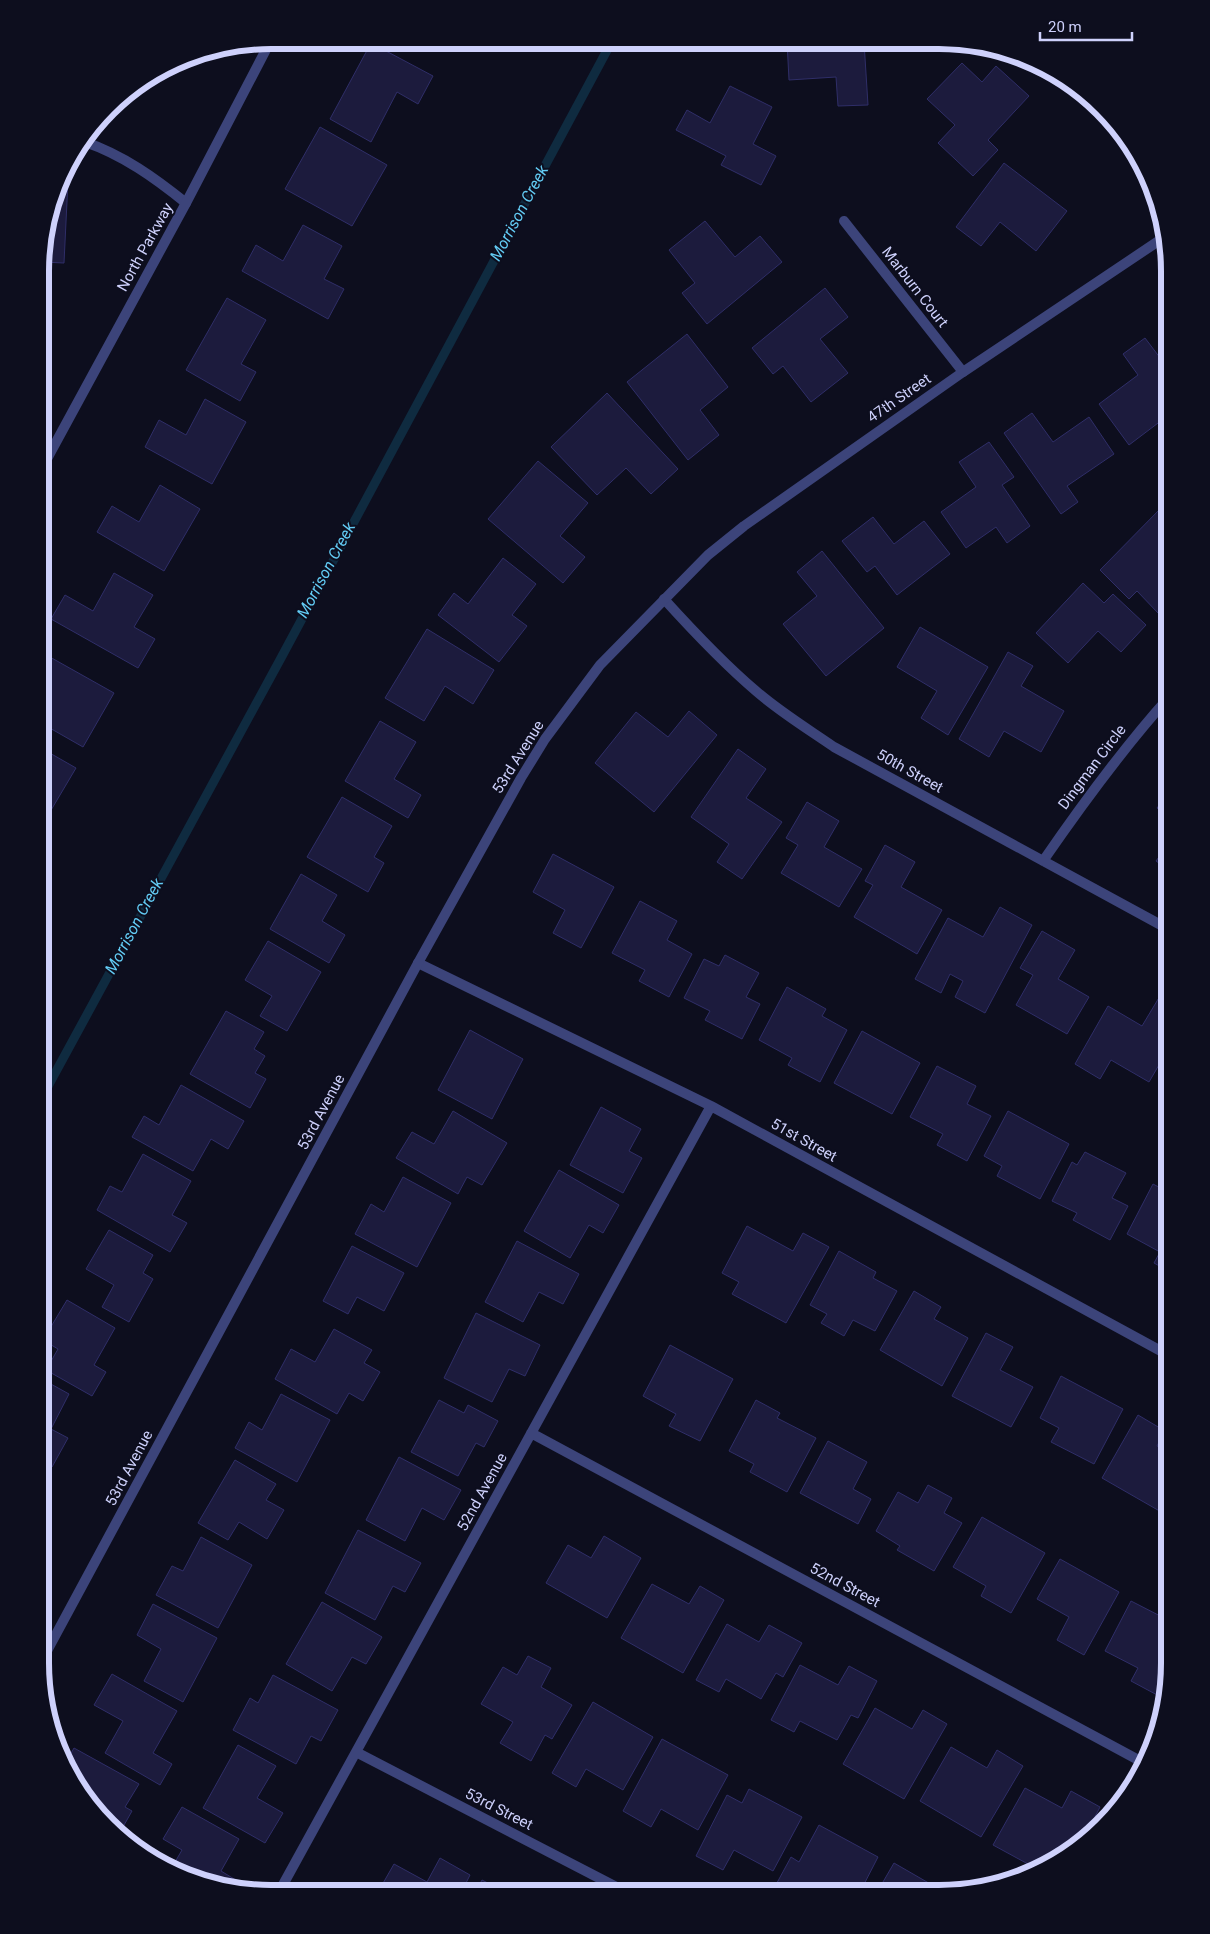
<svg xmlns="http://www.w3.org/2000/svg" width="1210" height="1934" viewBox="0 0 1210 1934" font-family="Roboto,sans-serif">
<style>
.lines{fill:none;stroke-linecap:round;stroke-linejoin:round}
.stream{stroke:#0f2b40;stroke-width:9}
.building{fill:#1c1b3d;stroke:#2f2e68}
.minor{stroke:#3c447a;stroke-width:10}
.tertiary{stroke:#3c447a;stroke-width:10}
.labels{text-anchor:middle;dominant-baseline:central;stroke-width:4;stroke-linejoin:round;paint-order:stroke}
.street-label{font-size:15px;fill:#ced1fc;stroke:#0d0e1e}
.water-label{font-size:16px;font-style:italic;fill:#63ccf5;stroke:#0d0e1e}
.rim{fill:none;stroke:#ced1fc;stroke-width:6}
</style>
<rect width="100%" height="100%" fill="#0d0e1e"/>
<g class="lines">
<!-- stream -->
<path class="stream" d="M41,1099L281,658L612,41"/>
</g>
<!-- building -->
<path class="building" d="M787,41L864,42L868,105L838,106L836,77L789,80Z
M371,43L433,76L418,104L397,92L371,142L330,119Z
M962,63L982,82L996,66L1029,96L988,140L998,150L973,176L938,143L955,125L927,99Z
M171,65V73L160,72Z
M730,86L772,107L753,144L776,156L761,185L721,165L726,156L676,130L687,110L710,123Z
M320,127L387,165L352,226L285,189Z
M1004,163L1067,211L1036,251L1000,222L981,246L956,227Z
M60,180L68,181L64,263L42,262V241Z
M705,221L735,257L760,236L782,262L707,324L682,293L695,283L669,250Z
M303,225L342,246L324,279L344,289L328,319L242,271L256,245L283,261Z
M825,288L848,317L820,339L848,373L811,402L783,366L773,374L752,348Z
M227,298L266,320L241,364L256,372L240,401L186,370Z
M687,334L728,387L700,410L719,435L688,460L627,382Z
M1145,338L1170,371V414L1129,445L1099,404L1138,375L1123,354Z
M607,393L678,469L651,494L626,468L597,495L551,447Z
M205,399L246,422L212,484L145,447L159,420L186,435Z
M1032,413L1053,442L1089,417L1114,454L1067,486L1078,502L1061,514L1004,433Z
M989,442L1014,477L1002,485L1030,526L1007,543L996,527L966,548L941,512L976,487L959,462Z
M538,461L588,503L560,536L585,557L563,583L488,519Z
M160,485L200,509L164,571L97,532L112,506L139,522Z
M1163,506L1170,513V558L1163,566L1170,573V601L1158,613L1137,591L1129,599L1100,570Z
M873,517L894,544L924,521L950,554L897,595L875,566L867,572L842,541Z
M822,551L884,628L826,676L783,624L817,596L797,572Z
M503,558L536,584L512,615L527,626L499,662L438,615L454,593L468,604Z
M114,573L153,595L134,627L155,639L138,668L51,619L65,595L93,611Z
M1083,583L1104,603L1113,594L1146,625L1121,652L1098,631L1068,663L1036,633Z
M920,627L988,667L948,735L921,718L937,691L897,667Z
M427,629L494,670L473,704L445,686L424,721L385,698Z
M41,652L114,693L83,747L41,723V689L45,683L41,681Z
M1008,652L1033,666L1021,686L1064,711L1041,752L1004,731L989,757L959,739Z
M689,711L717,735L654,812L595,763L636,712L668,737Z
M380,721L416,742L394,779L421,795L408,818L345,781Z
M41,748L76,768L44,822L41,820Z
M738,749L766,769L746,798L782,822L742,879L717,862L729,844L691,817Z
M1170,791V817L1157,808Z
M342,797L392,826L374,857L384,863L368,892L307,857Z
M807,802L839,821L824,847L862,869L839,907L781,873L798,845L786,838Z
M1170,842V871L1156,861Z
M885,845L915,862L901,887L942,910L917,954L854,917L873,885L865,881Z
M553,854L614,887L581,948L553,933L565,910L533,892Z
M301,874L337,895L322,921L345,935L329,963L270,929Z
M640,901L677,921L667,940L692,954L669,997L639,981L645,970L612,953Z
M1000,907L1032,925L985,1013L955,997L963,981L950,974L941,993L915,979L948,918L983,937Z
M1042,931L1075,950L1058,979L1089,997L1067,1034L1016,1005L1033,975L1020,968Z
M268,941L321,972L287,1031L260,1016L272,996L245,980Z
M725,955L759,973L746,997L760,1004L742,1039L705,1020L710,1011L684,998L704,959L719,966Z
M787,987L826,1009L822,1016L847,1030L820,1082L788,1065L792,1058L759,1040Z
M1160,996L1170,1002V1046L1149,1082L1111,1060L1100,1079L1075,1064L1108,1006L1142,1026Z
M226,1011L264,1032L254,1049L265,1056L255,1073L266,1079L250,1108L190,1074Z
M470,1030L523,1059L492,1119L438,1090Z
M862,1031L920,1063L892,1114L834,1083Z
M937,1066L976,1086L967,1104L991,1116L967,1161L937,1145L943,1134L910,1117Z
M1170,1071V1087L1162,1083Z
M181,1085L244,1121L228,1149L211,1139L193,1171L132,1137L144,1116L159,1125Z
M601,1107L641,1129L629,1151L642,1158L623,1193L570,1165Z
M453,1111L507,1143L482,1185L467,1177L458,1194L396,1158L412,1132L434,1144Z
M1008,1111L1069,1144L1040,1199L997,1176L1002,1166L984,1156Z
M1085,1152L1126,1173L1112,1198L1128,1206L1110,1240L1073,1220L1077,1213L1052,1201L1072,1162L1077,1165Z
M143,1154L191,1181L172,1215L187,1223L170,1252L97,1210L110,1186L122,1192Z
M559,1170L619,1205L603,1233L589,1225L570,1258L524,1231Z
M403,1177L451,1203L417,1267L355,1234L371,1204L384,1212Z
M1153,1184L1170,1193V1272L1154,1263L1160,1252L1127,1234Z
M747,1226L793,1251L803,1233L829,1247L786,1323L732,1294L739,1282L722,1273Z
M109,1230L153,1255L143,1273L153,1279L129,1322L102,1307L114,1285L86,1269Z
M517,1241L579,1274L563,1304L539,1292L523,1322L485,1302Z
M352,1246L404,1273L384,1311L357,1297L348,1314L323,1301Z
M839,1251L876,1272L873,1278L897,1291L875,1331L853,1320L844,1336L821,1323L827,1314L810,1305Z
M914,1291L941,1307L934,1319L968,1338L942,1386L880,1350Z
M67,1300L115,1328L94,1365L106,1372L92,1396L46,1370L58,1349L43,1340Z
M476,1313L540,1345L525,1376L509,1369L492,1402L444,1378Z
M334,1329L372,1350L364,1363L380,1372L363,1401L349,1393L337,1414L275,1379L291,1349L315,1362Z
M986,1333L1013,1347L1000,1370L1033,1387L1011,1427L952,1396Z
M670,1345L733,1379L700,1441L669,1426L676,1414L643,1396Z
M1061,1376L1123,1409L1094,1464L1051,1442L1059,1428L1040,1418Z
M40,1378L69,1394L51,1429L68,1438L52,1467L40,1461Z
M281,1394L330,1420L297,1482L235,1448L249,1422L262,1430Z
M439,1400L464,1413L468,1405L498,1421L484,1447L476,1443L458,1476L411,1452Z
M756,1400L780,1413L777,1418L816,1438L787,1492L750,1472L754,1464L729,1451Z
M1138,1415L1165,1431L1157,1446L1170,1453V1502L1163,1513L1102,1478Z
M828,1441L867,1462L853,1489L871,1499L858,1524L800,1493Z
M399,1457L461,1490L444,1520L422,1508L405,1541L366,1520Z
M235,1460L276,1484L266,1500L284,1510L267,1539L239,1522L228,1540L198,1523Z
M928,1485L952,1498L944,1513L962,1523L934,1571L897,1550L900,1546L876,1531L898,1492L918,1503Z
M982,1517L1045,1553L1011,1613L981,1596L986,1586L953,1567Z
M358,1530L421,1563L405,1592L393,1586L375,1620L325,1593Z
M604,1536L641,1558L607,1618L546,1583L568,1545L591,1558Z
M201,1537L252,1565L218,1628L156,1595L172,1566L183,1571Z
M1060,1559L1119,1592L1084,1655L1057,1640L1069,1617L1037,1599Z
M652,1584L689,1604L700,1586L724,1600L683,1673L621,1638Z
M1131,1601L1170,1621L1169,1676L1159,1696L1131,1681L1138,1668L1105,1651Z
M322,1602L382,1637L366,1664L352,1657L332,1691L286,1664Z
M153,1604L217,1638L183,1702L144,1681L161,1649L137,1635Z
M727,1624L759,1642L769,1625L802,1643L783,1677L776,1673L761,1699L726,1679L719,1692L696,1680Z
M528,1656L551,1668L541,1687L572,1705L552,1739L545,1735L531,1761L500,1743L513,1722L481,1704L503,1667L517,1675Z
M800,1665L838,1685L849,1666L877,1681L858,1718L851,1715L837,1740L800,1721L794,1732L771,1720Z
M112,1674L177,1711L153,1753L172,1764L160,1785L105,1753L123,1721L94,1705Z
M273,1675L338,1710L321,1741L311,1736L296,1764L233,1730L250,1698L258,1703Z
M593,1702L653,1737L623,1790L586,1769L576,1787L552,1773Z
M875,1708L912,1729L923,1710L947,1724L904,1799L843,1764Z
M662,1739L728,1775L698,1830L661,1809L651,1827L623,1811Z
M238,1745L276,1766L257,1798L283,1813L265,1843L203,1808Z
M951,1747L987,1768L997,1750L1023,1766L981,1837L920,1801Z
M74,1748L139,1784L125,1807L132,1811L119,1834L88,1803L65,1764Z
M1025,1788L1062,1808L1071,1791L1100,1807L1084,1838L1076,1834L1066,1854L1039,1870L993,1845Z
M749,1789L802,1817L773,1871L734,1850L723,1870L696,1856L727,1795L742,1803Z
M182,1807L239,1839L221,1871L244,1885L240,1892L182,1876L171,1869L182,1850L163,1839Z
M819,1825L878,1857L859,1894H818L811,1890L809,1894L772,1892L791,1857L799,1862Z
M440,1858L470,1875L461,1893L378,1892L394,1864L427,1882Z
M894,1863L946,1893L876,1894Z
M482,1880L507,1893H475Z"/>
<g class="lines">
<!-- minor -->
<path class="minor" d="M85,142C123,155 155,178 186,203
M844,221L963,372
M664,599C693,631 723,663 756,691C780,712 808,729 834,747L1170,930
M1043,861C1083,803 1123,748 1170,696
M418,963L711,1106L1170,1356
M531,1433L1144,1763
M356,1752L628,1893
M279,1892L711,1106"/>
<!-- tertiary -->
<path class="tertiary" d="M42,468L186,203L271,40
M40,1664L418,963L521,778L545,739L600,665L708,555L744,526L963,372L1163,238"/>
</g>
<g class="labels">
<!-- street labels -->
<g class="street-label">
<text transform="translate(145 247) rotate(-61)">North Parkway</text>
<text transform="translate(915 287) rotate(52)">Marburn Court</text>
<text transform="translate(899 398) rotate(-35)">47th Street</text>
<text transform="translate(518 757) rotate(-58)">53rd Avenue</text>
<text transform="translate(1092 767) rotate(-53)">Dingman Circle</text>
<text transform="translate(910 771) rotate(29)">50th Street</text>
<text transform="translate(321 1112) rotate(-62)">53rd Avenue</text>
<text transform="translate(804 1140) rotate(29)">51st Street</text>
<text transform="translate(129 1468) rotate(-62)">53rd Avenue</text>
<text transform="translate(482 1492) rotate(-61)">52nd Avenue</text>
<text transform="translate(845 1585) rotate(28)">52nd Street</text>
<text transform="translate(499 1809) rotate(27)">53rd Street</text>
</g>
<!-- water labels -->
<g class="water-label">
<text transform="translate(519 213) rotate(-62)">Morrison Creek</text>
<text transform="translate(326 570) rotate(-62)">Morrison Creek</text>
<text transform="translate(134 926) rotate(-62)">Morrison Creek</text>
</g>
</g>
<!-- crop -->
<path d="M0 0H1210V1934H0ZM271 49H939A222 222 0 0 1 1161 271V1663A222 222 0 0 1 939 1885H271A222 222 0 0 1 49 1663V271A222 222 0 0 1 271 49Z" fill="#0d0e1e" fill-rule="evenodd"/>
<path class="rim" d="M271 49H939A222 222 0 0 1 1161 271V1663A222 222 0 0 1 939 1885H271A222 222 0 0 1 49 1663V271A222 222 0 0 1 271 49Z"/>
<!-- scale -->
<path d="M1040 32v8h92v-8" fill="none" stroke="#ced1fc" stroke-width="2.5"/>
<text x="1048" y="32" font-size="15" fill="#ced1fc" stroke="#0d0e1e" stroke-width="4" paint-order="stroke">20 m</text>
</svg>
